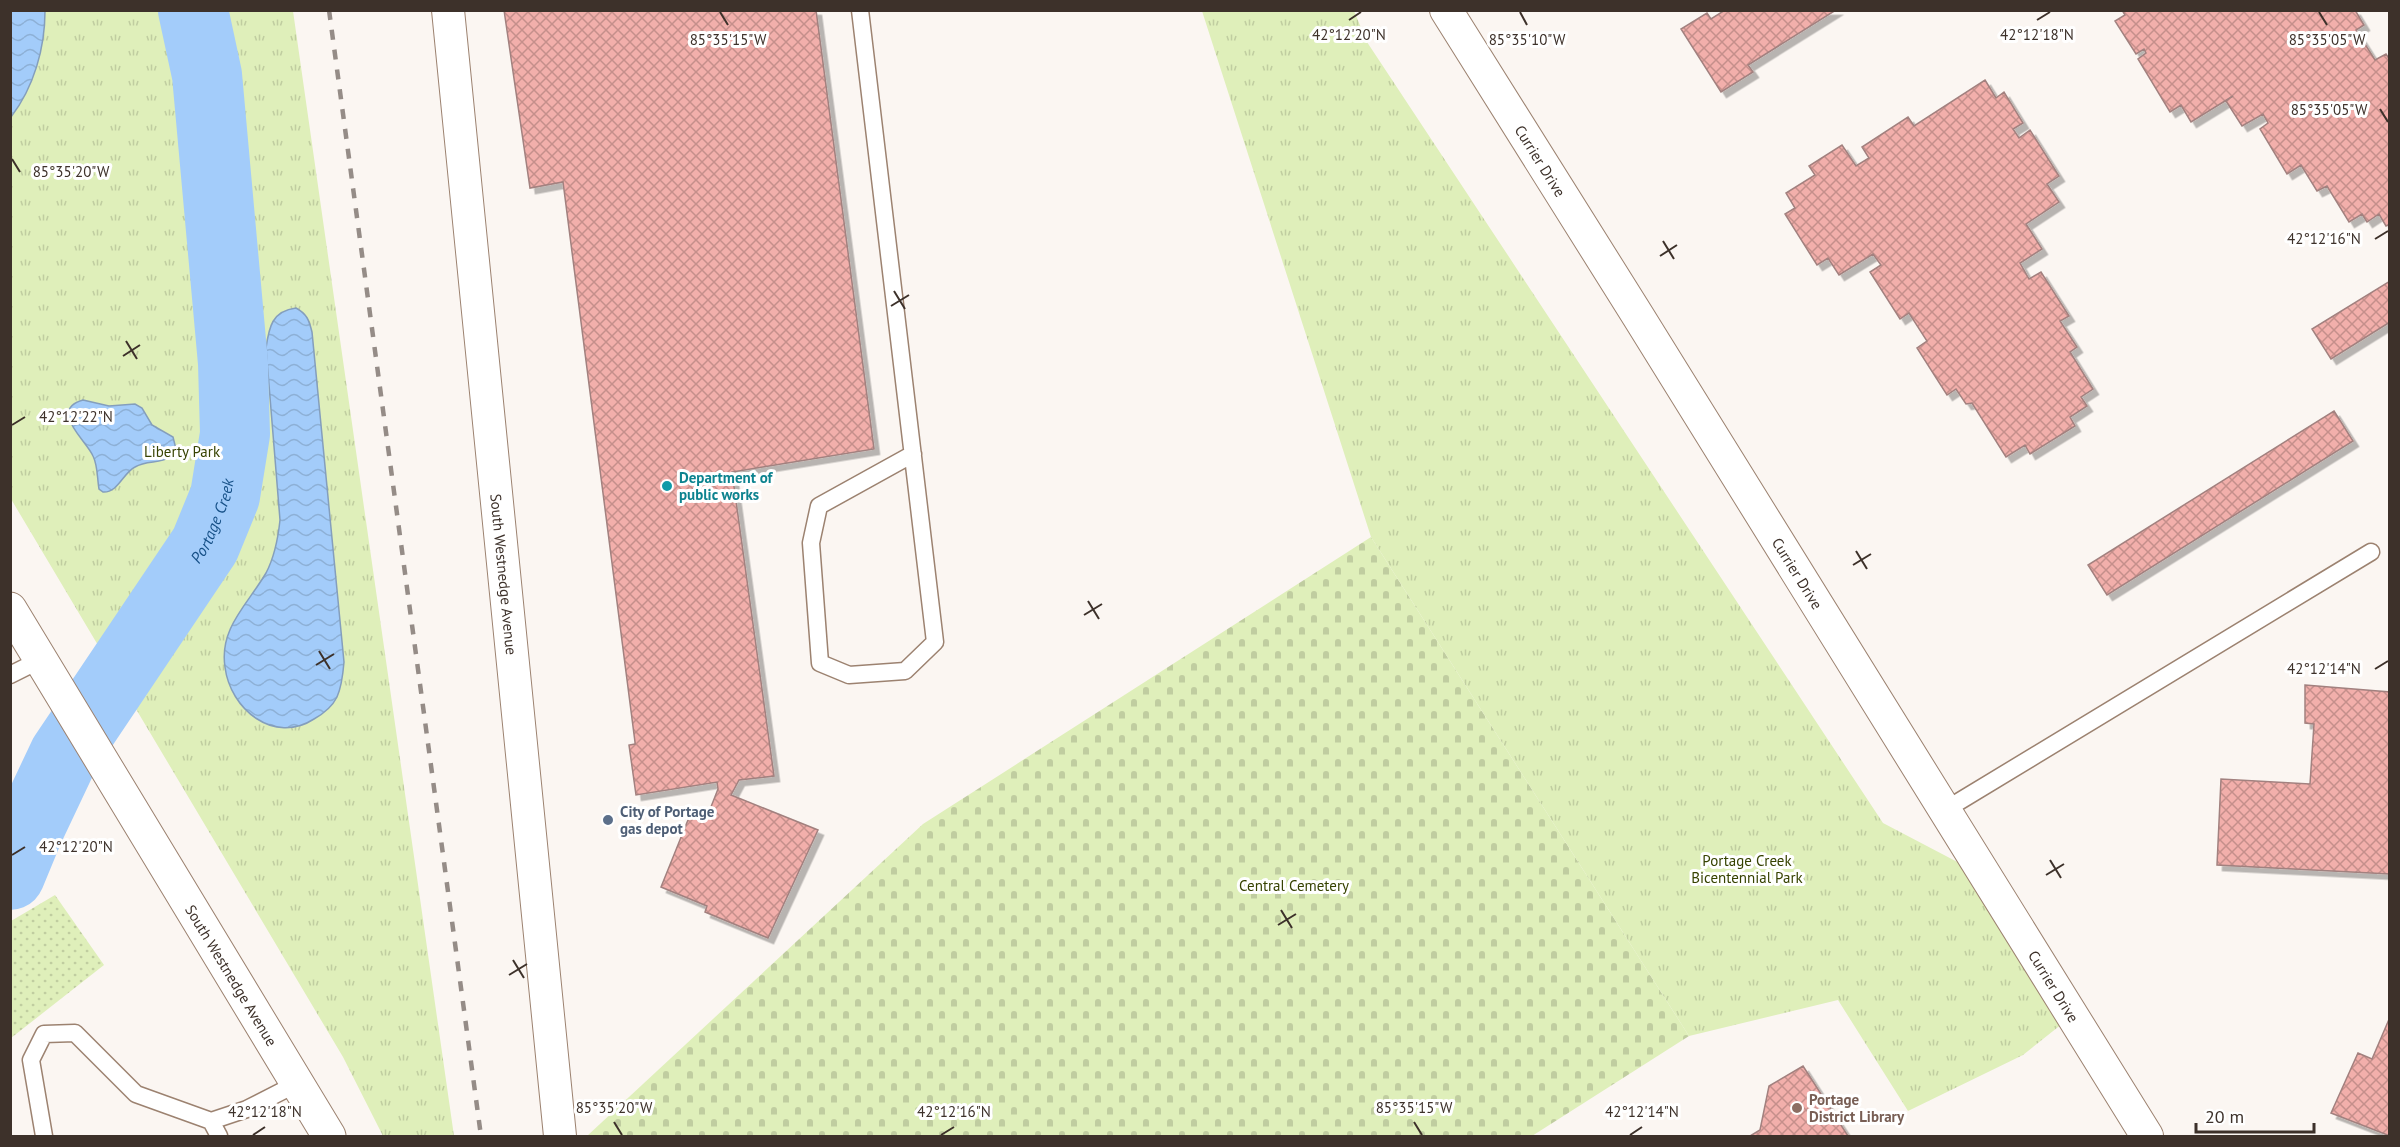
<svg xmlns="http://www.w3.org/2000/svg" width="2400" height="1147" viewBox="0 0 2400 1147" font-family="'PT Sans',sans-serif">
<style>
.grass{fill:url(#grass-dots)}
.cemetery{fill:url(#cemetery-stones)}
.park{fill:url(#park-tufts)}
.water{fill:url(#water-waves);stroke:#849ebc;stroke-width:1.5}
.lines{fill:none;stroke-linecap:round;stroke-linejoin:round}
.river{stroke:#a3ccfa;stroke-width:70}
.building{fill:url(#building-cross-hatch);stroke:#a2817f;stroke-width:1.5;filter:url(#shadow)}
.service-casing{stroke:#9c8270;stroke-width:19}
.minor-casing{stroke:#9c8270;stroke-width:34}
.primary-casing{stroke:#9c8270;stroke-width:35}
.service{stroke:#fff;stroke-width:16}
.minor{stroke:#fff;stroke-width:32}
.primary{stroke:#fff;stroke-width:33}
.rail{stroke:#958c87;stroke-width:4.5;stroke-dasharray:10 10;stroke-linecap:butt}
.ticks{fill:none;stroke:#3d312a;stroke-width:2}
.culture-dot{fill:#0f9aa8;stroke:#fff;stroke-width:2}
.service-dot{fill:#5c6f8a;stroke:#fff;stroke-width:2}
.education-dot{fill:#8d6e63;stroke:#fff;stroke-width:2}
.labels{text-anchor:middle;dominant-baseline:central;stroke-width:6;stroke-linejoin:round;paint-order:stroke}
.street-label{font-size:15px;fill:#3d312a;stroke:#fff}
.park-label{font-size:15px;fill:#364200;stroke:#fff}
.culture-label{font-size:15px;font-weight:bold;fill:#0d838f;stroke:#fff;text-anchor:start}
.service-label{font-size:15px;font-weight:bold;fill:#4e5e75;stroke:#fff;text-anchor:start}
.education-label{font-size:15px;font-weight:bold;fill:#785e54;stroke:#fff;text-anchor:start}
.water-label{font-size:16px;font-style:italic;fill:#175188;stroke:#fff}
.ticks-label{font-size:15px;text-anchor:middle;fill:#3d312a;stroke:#fff;stroke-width:6;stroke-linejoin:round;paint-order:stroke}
</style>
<defs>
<pattern id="grass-dots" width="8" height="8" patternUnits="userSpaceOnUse" patternTransform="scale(1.5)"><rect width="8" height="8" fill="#dfefba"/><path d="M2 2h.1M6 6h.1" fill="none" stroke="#c0cda0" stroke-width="1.8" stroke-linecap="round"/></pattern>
<pattern id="cemetery-stones" width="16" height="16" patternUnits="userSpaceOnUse" patternTransform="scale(1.5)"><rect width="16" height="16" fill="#dfefba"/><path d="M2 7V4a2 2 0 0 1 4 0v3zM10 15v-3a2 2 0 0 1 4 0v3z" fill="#c0cda0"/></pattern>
<pattern id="park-tufts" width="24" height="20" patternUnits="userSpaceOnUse" patternTransform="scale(1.5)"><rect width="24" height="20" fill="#dfefba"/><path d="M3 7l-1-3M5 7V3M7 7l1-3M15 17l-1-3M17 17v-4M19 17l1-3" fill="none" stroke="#c0cda0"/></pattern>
<pattern id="water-waves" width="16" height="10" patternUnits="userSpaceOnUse" patternTransform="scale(1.5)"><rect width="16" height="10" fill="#a3ccfa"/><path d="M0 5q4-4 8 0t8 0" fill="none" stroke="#8db0d6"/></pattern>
<pattern id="building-cross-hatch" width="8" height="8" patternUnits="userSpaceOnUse" patternTransform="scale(1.5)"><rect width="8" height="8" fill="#f2afab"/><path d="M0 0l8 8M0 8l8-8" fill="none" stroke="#c58f8b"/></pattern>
<filter id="shadow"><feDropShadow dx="5.5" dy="5.5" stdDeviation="0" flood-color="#0004"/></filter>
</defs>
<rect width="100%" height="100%" fill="#fbf6f2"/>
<!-- grass -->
<path class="grass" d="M55,895L104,965L11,1038V921Z"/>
<!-- cemetery -->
<path class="cemetery" d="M1371,537L1689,1036L1532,1136H587L923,824Z"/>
<!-- park -->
<path class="park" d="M10,11H293L454,1136H383L343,1057L11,499Z
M1202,11H1354L1367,42L1883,823L1986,877L2072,1016L2023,1055L1908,1111L1838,1000L1689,1036L1371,537Z"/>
<!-- water -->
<path class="water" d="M11,10L45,11C45,48 34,87 11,117Z
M296,308C307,314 309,320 312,332L344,662C343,674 342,686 337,697C332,707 323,714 314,719C274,745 230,709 225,667C219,628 248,604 266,573C275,556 278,539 280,520L266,348C269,327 272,311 296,308Z
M83,400L109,406L135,404L142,408L152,425L173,437L176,449C167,467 150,458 135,467C123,473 118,493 103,492L99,489C97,478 98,466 93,456C86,440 48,410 83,400Z"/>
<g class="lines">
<!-- river -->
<path class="river" id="s1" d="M10,875L29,829L64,755L205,545L225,496L235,434L233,363L207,75L193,10"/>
</g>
<!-- building -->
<path class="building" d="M504,10H816L874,449L732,472L774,776L739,780L731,795L818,830L768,938L705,912L707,906L661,887L692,810L707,817L718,789L717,782L636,795L629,745L635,744V742L563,182L530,188Z
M1725,10H1836L1748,65L1753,72L1721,92L1681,29L1707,13L1711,19Z
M2122,10H2355L2364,25L2356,30L2375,60L2386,54L2390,60V224L2386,226L2379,214L2367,222L2362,214L2349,222L2327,186L2317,191L2301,165L2287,174L2260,129L2268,123L2263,114L2242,126L2226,101L2233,96L2191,122L2181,105L2170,112L2138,59L2146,53L2144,49L2136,54L2115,21L2125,15Z
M1985,80L1996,98L2004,92L2023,123L2013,129L2019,138L2030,130L2059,176L2047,184L2059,202L2026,224L2042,249L2020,263L2029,279L2041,272L2069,316L2060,321L2077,347L2070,352L2093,389L2081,397L2087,406L2070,417L2075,426L2030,454L2025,445L2006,457L1972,403L1966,404L1956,389L1947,395L1917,348L1927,341L1909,313L1900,319L1870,272L1881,265L1873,254L1839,275L1828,258L1817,265L1785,214L1795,208L1786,193L1815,175L1809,166L1842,145L1856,166L1869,158L1862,147L1908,117L1914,126Z
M2390,281V322L2331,359L2312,329Z
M2334,411L2353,441L2107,595L2088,565Z
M2305,685L2390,692V874L2217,865L2221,779L2310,784L2314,724L2305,723Z
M2390,1017V1136L2331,1113L2358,1053L2372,1059Z
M1803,1066L1848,1136H1750L1760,1130L1769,1086Z"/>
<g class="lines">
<!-- service casing -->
<g class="service-casing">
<path id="service" d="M860,10L935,642L905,671L849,675L820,663L811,543L819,506L913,454
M10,675L42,659
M1945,810L2371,552
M211,1121L219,1136
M44,1136L31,1060L44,1034L75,1033L136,1094L211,1121L247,1109L298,1083"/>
</g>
<!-- minor casing -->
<g class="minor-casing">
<g id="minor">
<path id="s2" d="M448,10L560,1136"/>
<path id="s3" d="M1446,10L1638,316L2147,1136"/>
</g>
</g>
<!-- primary casing -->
<g class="primary-casing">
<g id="primary">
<path id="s4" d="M10,609L329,1136"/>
</g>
</g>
<!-- service -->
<use href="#service" class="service"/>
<!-- minor -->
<use href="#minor" class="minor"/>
<!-- primary -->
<use href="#primary" class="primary"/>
<!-- rail -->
<path class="rail" d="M329,10L481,1136"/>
</g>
<!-- ticks -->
<path class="ticks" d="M720,12L728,25M1520,12L1527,25M2319,12L2327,25M1349,20L1361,12M2037,20L2050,12M2380,109L2388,122M12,159L20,172M2375,239L2388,231M1663,241L1674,259M1660,256L1677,245M894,291L905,309M891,306L909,295M126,341L137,359M123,356L140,345M12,425L25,417M1856,551L1867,569M1853,565L1871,554M1088,601L1099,619M1084,615L1102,604M319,651L330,669M316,665L334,654M2375,669L2388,661M12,855L25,847M2050,860L2061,878M2046,875L2064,864M1281,910L1292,928M1278,925L1296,914M513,960L524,978M509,975L527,964M614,1122L622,1135M1414,1122L1422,1135M253,1135L265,1127M941,1135L954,1127M1630,1135L1642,1127"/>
<!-- markers -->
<circle class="culture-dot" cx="667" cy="486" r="6"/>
<circle class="service-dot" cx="608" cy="820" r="6"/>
<circle class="education-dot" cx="1797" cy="1108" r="6"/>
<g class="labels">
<!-- street labels -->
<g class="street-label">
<text stroke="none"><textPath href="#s3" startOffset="178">Currier Drive</textPath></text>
<text stroke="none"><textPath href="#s2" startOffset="567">South Westnedge Avenue</textPath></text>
<text stroke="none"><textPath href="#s3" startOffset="664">Currier Drive</textPath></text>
<text stroke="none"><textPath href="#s4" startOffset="428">South Westnedge Avenue</textPath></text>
<text stroke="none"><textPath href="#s3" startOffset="1150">Currier Drive</textPath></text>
</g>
<!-- park labels -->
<g class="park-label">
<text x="182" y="451">Liberty Park</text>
<text x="1747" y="860">Portage Creek<tspan x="1747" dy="17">Bicentennial Park</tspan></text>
<text x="1294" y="885">Central Cemetery</text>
</g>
<!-- culture labels -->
<g class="culture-label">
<text x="679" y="477">Department of<tspan x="679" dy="17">public works</tspan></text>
</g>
<!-- service labels -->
<g class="service-label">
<text x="620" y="811">City of Portage<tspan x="620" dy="17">gas depot</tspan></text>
</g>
<!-- education labels -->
<g class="education-label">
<text x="1809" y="1099">Portage<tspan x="1809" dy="17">District Library</tspan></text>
</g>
<!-- water labels -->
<g class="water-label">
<text stroke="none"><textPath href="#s1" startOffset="410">Portage Creek</textPath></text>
</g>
</g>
<g class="ticks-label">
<text x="1349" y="40">42°12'20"N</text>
<text x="2037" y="40">42°12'18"N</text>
<text x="728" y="45">85°35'15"W</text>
<text x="1527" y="45">85°35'10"W</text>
<text x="2327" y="45">85°35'05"W</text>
<text x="2329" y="115">85°35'05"W</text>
<text x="71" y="177">85°35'20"W</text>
<text x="2324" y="244">42°12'16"N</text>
<text x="76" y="422">42°12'22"N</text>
<text x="2324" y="674">42°12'14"N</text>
<text x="76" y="852">42°12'20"N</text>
<text x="614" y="1113">85°35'20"W</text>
<text x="1414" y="1113">85°35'15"W</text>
<text x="265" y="1117">42°12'18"N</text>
<text x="954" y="1117">42°12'16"N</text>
<text x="1642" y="1117">42°12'14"N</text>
</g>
<!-- border -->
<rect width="2400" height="1147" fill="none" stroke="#3d312a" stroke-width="24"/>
<!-- scale -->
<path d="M2196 1123v9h118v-9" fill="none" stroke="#3d312a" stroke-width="3"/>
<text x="2205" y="1123" font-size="18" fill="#3d312a" stroke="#ffffff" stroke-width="4.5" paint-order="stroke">20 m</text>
</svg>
